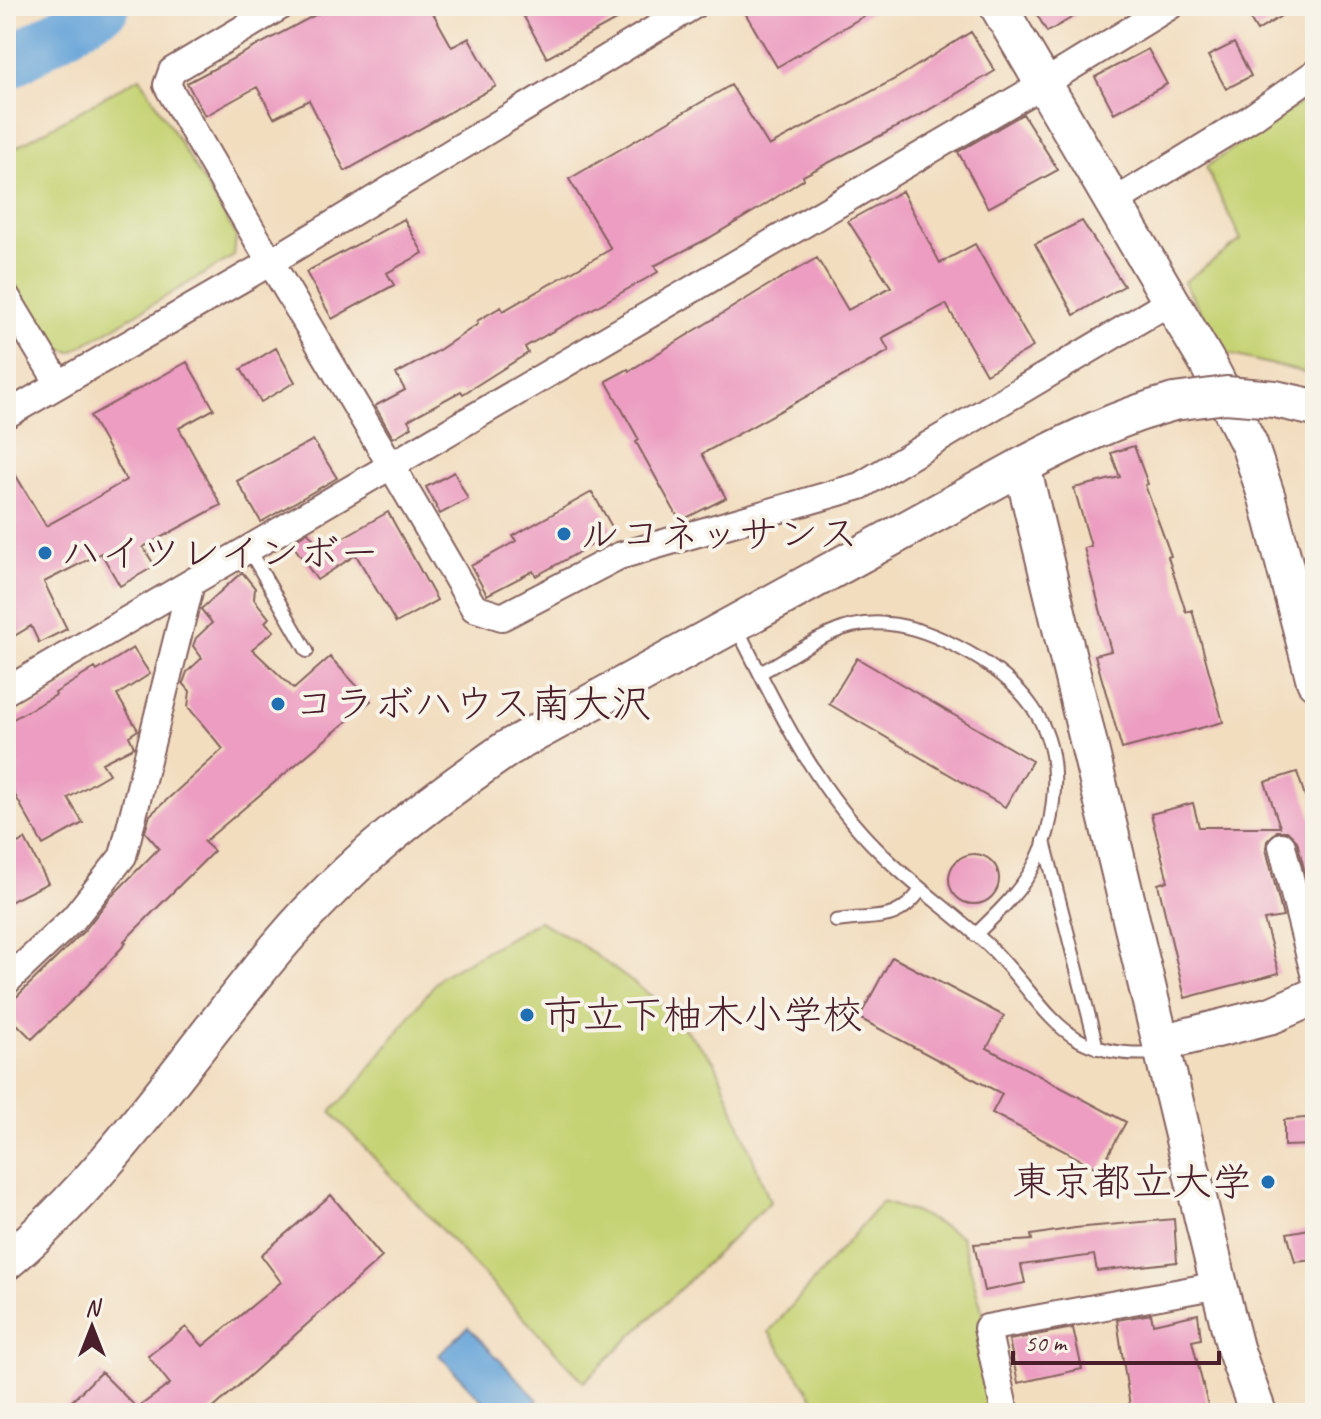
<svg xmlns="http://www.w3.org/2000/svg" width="1321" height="1419" viewBox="0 0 1321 1419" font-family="Caveat,'Klee One',sans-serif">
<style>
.park{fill:#c6d375;stroke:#887950;stroke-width:2}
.water{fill:#67a5d9;stroke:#586282;stroke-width:2}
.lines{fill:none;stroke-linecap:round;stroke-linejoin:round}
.river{stroke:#67a5d9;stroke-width:50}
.building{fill:#ec9dc1}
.lane-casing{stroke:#85625f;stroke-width:16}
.street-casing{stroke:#85625f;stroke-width:30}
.secondary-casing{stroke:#85625f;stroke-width:40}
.lane{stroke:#fff;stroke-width:12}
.street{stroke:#fff;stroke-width:26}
.secondary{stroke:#fff;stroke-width:36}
.secondary-bridge-casing{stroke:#85625f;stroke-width:40;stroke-linecap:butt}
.secondary-bridge{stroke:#fff;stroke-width:36}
.poi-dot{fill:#1f6fb2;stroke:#f7f3e8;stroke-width:3}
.labels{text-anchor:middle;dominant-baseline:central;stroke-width:8;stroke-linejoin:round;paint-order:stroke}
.poi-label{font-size:40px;fill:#4a1f2b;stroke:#f7f3e8;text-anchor:start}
</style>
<rect width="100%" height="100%" fill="#f7f3e8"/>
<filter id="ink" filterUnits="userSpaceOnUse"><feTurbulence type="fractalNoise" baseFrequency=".0125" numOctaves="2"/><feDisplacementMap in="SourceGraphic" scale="16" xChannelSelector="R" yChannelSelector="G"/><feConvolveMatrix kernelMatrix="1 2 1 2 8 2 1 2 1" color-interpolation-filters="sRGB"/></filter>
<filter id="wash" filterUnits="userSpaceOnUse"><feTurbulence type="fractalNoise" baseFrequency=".006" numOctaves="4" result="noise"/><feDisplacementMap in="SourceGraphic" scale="32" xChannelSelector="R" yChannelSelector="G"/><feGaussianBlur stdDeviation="1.8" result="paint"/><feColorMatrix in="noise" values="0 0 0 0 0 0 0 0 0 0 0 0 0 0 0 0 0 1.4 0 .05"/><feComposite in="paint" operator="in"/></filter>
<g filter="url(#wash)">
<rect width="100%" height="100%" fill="#f2ddbf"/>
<!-- park -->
<path class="park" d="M140,77L236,235L234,256L72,352L51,347L6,272V153Z
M1315,95V375L1224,353L1184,282L1241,240L1206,167L1274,120Z
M539,921L576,941L661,1003L715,1062L770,1202L584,1382L331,1112L354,1088L440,977Z
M882,1202L920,1214L961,1236L987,1328L1005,1413H823L769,1332Z"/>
<!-- water -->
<path class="water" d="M468,1327L538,1400L524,1413H494L439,1355Z"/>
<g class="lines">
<!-- river -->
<path class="river" d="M6,65L105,6"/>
</g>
<g id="blocks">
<!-- building -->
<path class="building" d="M332,6H429L452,47L469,38L496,86L345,171L309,100L274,118L257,87L205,116L187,83Z
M518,6H641L547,58Z
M741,6H881L777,67Z
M1032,6H1092L1047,32Z
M1242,6H1297L1257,31Z
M971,32L995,71L920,115L803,176L804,179L763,206L709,238L654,266L658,272L525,347L528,353L463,394L461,391L408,420L412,427L393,438L375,406L405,390L396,374L436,352L478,324L477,321L501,307L503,311L611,249L569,179L731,85L769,146L897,78Z
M1234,43L1251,76L1226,89L1208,56Z
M1148,49L1167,84L1114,113L1095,77Z
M1023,114L1058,170L988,208L958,152Z
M902,191L940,263L975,244L1033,347L986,374L946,304L882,338L889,351L702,454L726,498L680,521L636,442L639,440L606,381L628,369L629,371L767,286L817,258L848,310L891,287L848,221Z
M404,219L423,253L387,273L394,285L332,319L306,272Z
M1082,221L1124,286L1074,315L1035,244Z
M276,348L295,382L261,402L241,369Z
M187,362L214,409L179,428L221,505L143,547L155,566L120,586L101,553L44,582L67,629L39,643L31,626L6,641V459L46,526L77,509L126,480L90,416Z
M313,440L337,478L261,522L237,481Z
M1134,446L1148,484L1145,485L1171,556L1168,557L1186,612L1192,610L1223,722L1122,749L1095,655L1111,651L1084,548L1091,546L1074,488L1120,477L1111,453Z
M454,472L468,499L440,514L426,487Z
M592,492L615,532L536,576L533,571L487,595L471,566L516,541L513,536Z
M388,512L437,600L396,623L356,555L317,580L291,542L308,532L318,545L326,540L330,545Z
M242,572L255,588L254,599L269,618L265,622L274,631L252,649L294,689L330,657L371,701L204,842L214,851L124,941L126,943L87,986L32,1039L6,1013V1007L85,930L110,898L159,848L145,832L150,815L223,749L188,707L190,691L183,683L187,672L202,658L193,646L196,638L212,623L201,609Z
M133,648L150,674L117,695L138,730L129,736L134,747L102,763L109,774L68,798L83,823L43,845L6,779V723L56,695L55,693L95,668L97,671Z
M857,658L1032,761L1005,807L829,704Z
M1297,772L1315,826V912L1297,841L1287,831H1277L1267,841L1266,849L1283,917L1264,920L1279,973L1185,998L1158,884L1168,881L1151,814L1193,803L1199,827H1280L1265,782Z
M25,839L48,883L6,904V849Z
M949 879a25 25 0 1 1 50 0a25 25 0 1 1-50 0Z
M892,957L1004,1016L987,1048L1126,1122L1100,1170L992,1113L1002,1094L859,1018Z
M1315,1117V1145L1284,1146V1120Z
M331,1195L382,1257L208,1413H60L101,1372L137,1408L170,1384L148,1356L186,1327L203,1346L281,1282L261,1255Z
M1174,1219L1177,1262L1097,1271L1094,1255L1021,1265L1025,1283L984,1291L974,1244L1032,1240L1031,1235L1075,1228Z
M1315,1228V1260L1295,1262L1287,1233Z
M1151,1314L1153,1324L1198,1314L1201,1339L1192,1341L1210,1413H1131L1117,1320Z
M1073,1328L1082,1369L1018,1383L1009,1340Z"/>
</g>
</g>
<g filter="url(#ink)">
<use href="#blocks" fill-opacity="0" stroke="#85625f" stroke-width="2"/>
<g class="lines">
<!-- lane casing -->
<g class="lane-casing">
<path id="lane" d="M249,550L307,651
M736,626C777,708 816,791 883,855C916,888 955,914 989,946C1050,1006 1057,1060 1158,1053
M760,673C789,658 820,634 852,626C889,617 926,630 958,647C1022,680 1062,725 1053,801C1051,821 1046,842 1037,860C1023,889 998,913 975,935
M1044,841L1097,1048
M836,921C876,914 894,926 921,890"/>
</g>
<!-- street casing -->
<g class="street-casing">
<path id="street" d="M281,6L172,71L167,85C268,261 374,433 474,608L502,617L619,556L860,486L1171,301
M1114,202L1251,118L1315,73
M6,296L59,384
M6,415L269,263L693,6
M6,691L1043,84L1170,6
M1282,846L1315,977
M6,982L74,918L123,856L191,583
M1005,1413L987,1328L1219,1285"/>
</g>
<!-- secondary casing -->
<g class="secondary-casing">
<path id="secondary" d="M998,6L1208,364L1249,444L1267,498L1315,681
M1275,399L1315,408
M1022,466L1219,1285L1235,1348L1258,1413
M1161,1043L1272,1015L1315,996
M6,1262C114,1172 192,1047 283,941C351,861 423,807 508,748L1022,466C1072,440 1119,417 1174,402"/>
</g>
<!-- lane -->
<use href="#lane" class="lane"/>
<!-- street -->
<use href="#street" class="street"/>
<!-- secondary -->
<use href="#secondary" class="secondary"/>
<!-- secondary-bridge casing -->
<g class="secondary-bridge-casing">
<path id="secondary-bridge" d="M1174,402L1226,395L1275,399"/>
</g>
<!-- secondary-bridge -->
<use href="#secondary-bridge" class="secondary-bridge"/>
</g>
</g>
<!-- markers -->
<g class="poi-dot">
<circle cx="564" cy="534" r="8"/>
<circle cx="45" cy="553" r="8"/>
<circle cx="278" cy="704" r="8"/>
<circle cx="527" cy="1015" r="8"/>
<circle cx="1268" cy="1182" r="8"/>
</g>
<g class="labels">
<!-- poi labels -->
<g class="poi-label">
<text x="580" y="534">ルコネッサンス</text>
<text x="61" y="553">ハイツレインボー</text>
<text x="294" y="704">コラボハウス南大沢</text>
<text x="543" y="1015">市立下柚木小学校</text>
<text x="1252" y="1182" text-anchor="end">東京都立大学</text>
</g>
</g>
<!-- margin -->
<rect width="1321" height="1419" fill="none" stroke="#f7f3e8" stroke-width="32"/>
<!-- north arrow -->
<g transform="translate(92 1327)" stroke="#f7f3e8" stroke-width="6" paint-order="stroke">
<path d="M0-6L14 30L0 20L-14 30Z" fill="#4a1f2b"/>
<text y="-12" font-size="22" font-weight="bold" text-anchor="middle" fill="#4a1f2b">N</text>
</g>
<!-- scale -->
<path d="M1013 1351v12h206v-12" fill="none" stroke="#4a1f2b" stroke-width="4"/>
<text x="1025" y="1351" font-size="24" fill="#4a1f2b" stroke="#f7f3e8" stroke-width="6" paint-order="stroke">50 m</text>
</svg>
